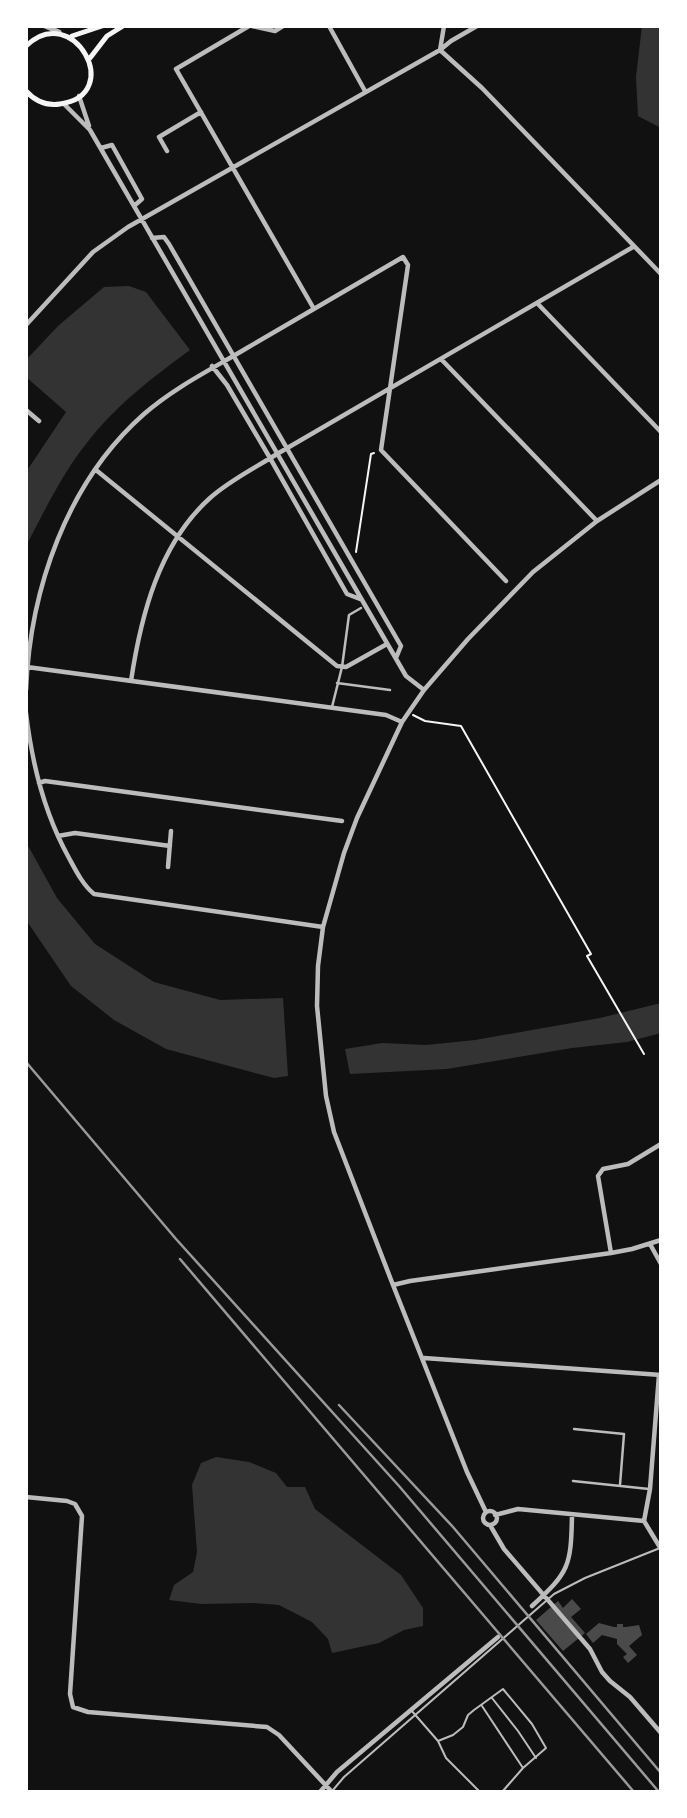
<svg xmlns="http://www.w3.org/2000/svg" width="687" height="1818" viewBox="0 0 687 1818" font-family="'DejaVu Sans',sans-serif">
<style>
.water{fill:#333}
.building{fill:#4a4a4a}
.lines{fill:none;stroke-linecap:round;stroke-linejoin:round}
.path{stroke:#f5f5f5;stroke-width:2}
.service{stroke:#bcbcbc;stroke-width:2}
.pedestrian{stroke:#bcbcbc;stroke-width:2.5}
.minor{stroke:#bcbcbc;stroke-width:4.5}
.tertiary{stroke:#bcbcbc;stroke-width:5}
.secondary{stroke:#f5f5f5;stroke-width:5}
.rail{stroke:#9a9a9a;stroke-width:2.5}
</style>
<rect width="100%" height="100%" fill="#111"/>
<!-- water -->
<path class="water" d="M642,26H661V128L638,116L636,77Z
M129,286L146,292L190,350C153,377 114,407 86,444C62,474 44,512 26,546V472L66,412L26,377V360L58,326L104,287Z
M26,842L57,898L95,944L154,982L220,1000L283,998L288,1076L274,1078L166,1049L114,1020L71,986L26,920Z
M661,1003V1033L627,1042L572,1048L447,1069L350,1074L345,1049L382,1043L426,1045L475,1040L600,1018Z
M216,1457L249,1462L276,1473L287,1487H305L315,1509L401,1575L423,1608V1626L404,1630L379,1643L332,1653L328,1639L312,1622L279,1605L254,1603L201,1604L169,1600L174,1585L193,1572L197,1552L192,1485L201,1463Z"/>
<!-- building -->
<path class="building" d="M572,1599L581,1609L571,1617L585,1633L563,1651L536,1620L558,1601L563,1608Z
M599,1623L614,1627H617V1624H623V1627H626L639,1625L642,1635L629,1646L637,1655L628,1663L623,1657L627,1654L617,1644V1639L602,1635L593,1643L586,1634Z"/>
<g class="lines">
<!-- path -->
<path class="path" d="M356,552L371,454L374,453
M413,715L425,721L461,726L591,954L587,956L644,1054"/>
<!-- service -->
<path class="service" d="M492,1698L518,1731L536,1758
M482,1706L523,1768
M411,1710L438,1741L446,1758L480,1792
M438,1741L453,1735L463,1727L468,1715L474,1710L503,1689L532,1724L546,1748L523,1768L502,1792
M333,1790L344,1777L554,1594L585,1578L660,1548"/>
<!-- pedestrian -->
<path class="pedestrian" d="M337,683L390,690
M332,707L342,667L349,615L361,608
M574,1429L624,1434L620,1485
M573,1481L649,1489"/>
<!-- minor -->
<path class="minor" d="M249,26L176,69L314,309
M252,26L275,31L283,26
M329,26L365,91
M444,26L440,50L482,88L661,274
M79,96L89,126
M64,104L90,130L406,676L424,690
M101,148L112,145L142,199L134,206
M167,151L159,137L201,112
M152,238L164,237L169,244L401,646L396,658
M538,304L661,432
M26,325L93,252L128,227L440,50L451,41L477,26
M441,359L597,521
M212,366L227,385L270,458L347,594L360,599
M26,410L39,421
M96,470L337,666L346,667L387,644
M27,667L386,715L402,722
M131,681C141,615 159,544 210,498C230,480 255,468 277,454L633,247
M26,690C30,589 67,482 144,414C175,387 212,369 247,348C299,318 351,287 403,257L408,265L407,272L381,450L506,581
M26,713C32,764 44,813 69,858C76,871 83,885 94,894L323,927
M39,783L45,781L342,821
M58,836L75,833L170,846
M168,867L171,831
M650,1244L661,1264
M611,1253L598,1176L603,1169L628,1164L661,1144
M393,1285L410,1281L611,1253L632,1249L661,1240
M424,1358L661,1375
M26,1497L67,1501L75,1504L82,1516L70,1694L73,1707L88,1712L267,1727L279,1735L332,1792
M483 1518a7 7 0 1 1 14 0a7 7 0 1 1-14 0Z
M486,1512L467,1472L393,1285L334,1132L326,1096L317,1006L318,966L323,927L344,853L357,818L402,722L424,690L468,639L533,572L597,521L661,480
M495,1515L518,1509L644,1521
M644,1521L650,1489L659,1375
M644,1521L661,1549
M490,1525L504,1549L590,1649L602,1672L610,1681L630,1697L661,1733
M532,1606C569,1572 571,1567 572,1515
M320,1792L337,1772L498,1637"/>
<!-- tertiary -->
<path class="tertiary" d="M45,26L59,32"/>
<!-- secondary -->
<path class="secondary" d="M72,36L102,26
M26,46C73,0 126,95 60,104C47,106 35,101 26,91
M90,58L107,36L123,26"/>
<!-- rail -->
<path class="rail" d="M26,1062L176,1239L399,1486L659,1792
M180,1259L634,1792
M339,1405L453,1527L661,1773"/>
</g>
<!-- border -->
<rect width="687" height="1818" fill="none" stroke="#ffffff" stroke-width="56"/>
</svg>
